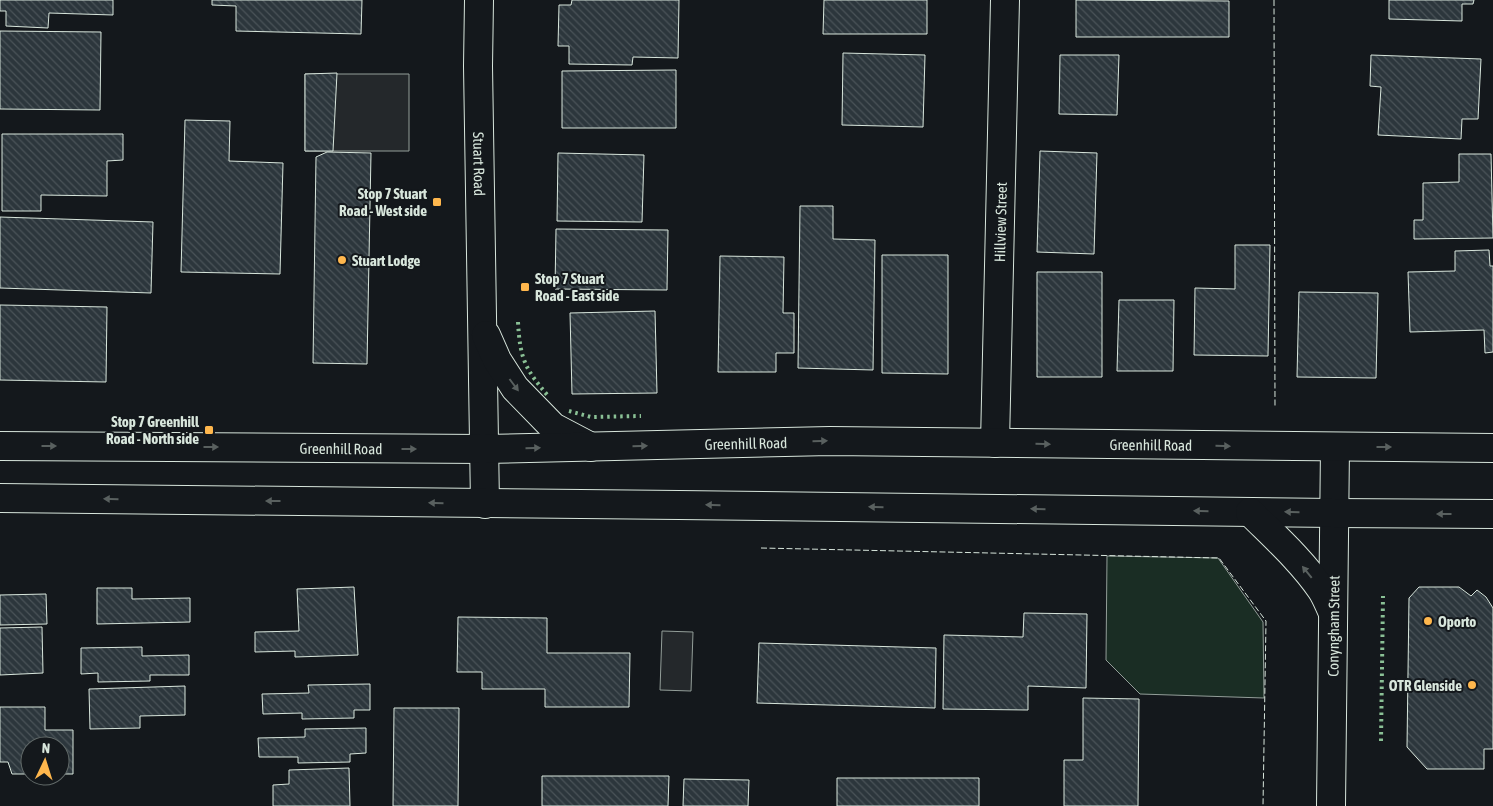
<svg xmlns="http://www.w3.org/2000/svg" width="1493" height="806" viewBox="0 0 1493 806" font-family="'Asap Condensed',sans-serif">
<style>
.park{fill:#1a2d24;stroke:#939e99}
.parking{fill:#24282b;stroke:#939e99}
.building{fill:url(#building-back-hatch);stroke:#d8e6dc}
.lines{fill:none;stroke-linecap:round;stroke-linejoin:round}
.minor-casing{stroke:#d8e6dc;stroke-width:30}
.tertiary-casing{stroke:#d8e6dc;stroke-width:30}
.secondary-casing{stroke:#d8e6dc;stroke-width:30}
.minor{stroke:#14181c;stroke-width:28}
.tertiary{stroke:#14181c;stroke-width:28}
.secondary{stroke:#14181c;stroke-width:28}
.hedge{stroke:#8ac095;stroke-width:4;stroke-dasharray:2.5 4;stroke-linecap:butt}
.fence{stroke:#d8e6dc;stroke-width:1;stroke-dasharray:6 2.5;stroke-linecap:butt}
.oneway{fill:#59605f}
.poi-dot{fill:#ffb74d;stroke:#14181c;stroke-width:2}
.labels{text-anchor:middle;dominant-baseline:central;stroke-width:4;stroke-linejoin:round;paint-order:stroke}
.street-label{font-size:15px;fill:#d8e6dc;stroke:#14181c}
.poi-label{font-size:15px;font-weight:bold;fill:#d8e6dc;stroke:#14181c;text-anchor:end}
</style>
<defs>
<pattern id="building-back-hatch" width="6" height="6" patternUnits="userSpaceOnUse" patternTransform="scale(1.25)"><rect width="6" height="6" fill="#2c363c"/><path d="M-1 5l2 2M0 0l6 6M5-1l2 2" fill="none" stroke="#4a5358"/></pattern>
</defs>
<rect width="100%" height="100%" fill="#14181c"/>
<!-- park -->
<path class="park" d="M1107,556L1218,558L1263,622L1264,698L1140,694L1106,660Z"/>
<!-- parking -->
<path class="parking" d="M305,74H409V151H305Z
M662,631L693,632L691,691L660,690Z"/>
<!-- building -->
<path class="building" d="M0,0H113V15L49,13L48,28L6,26V11H0Z
M212,0H362L361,34L236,31V6L212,5Z
M572,0H679L678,58L633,57L632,65L569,64V46H558L559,5H571Z
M824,0H927V34H823Z
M1076,0L1229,1V37H1076Z
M1389,0H1474L1473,4H1462V21L1389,19Z
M0,31L101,32L100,110L0,109Z
M843,53L925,55L923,127L842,125Z
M1060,55H1119L1117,115L1059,114Z
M1371,55L1481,59L1478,119H1462L1461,139L1378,135L1381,87L1370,86Z
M676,70V128H562V71Z
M337,73L333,151H305V74Z
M185,120L230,121L229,161L283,163L280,274L181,272Z
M2,134H123V160L107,161V196L41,195V211H2Z
M1040,151L1097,153L1094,254L1037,252Z
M327,152L371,153L367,364L313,363L316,157Z
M558,153L644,155L642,222L557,221Z
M1459,154H1491L1493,238L1414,239V220H1423V183L1459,182Z
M800,206H833V239L875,240L873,370L798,368Z
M0,217L153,222L151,293L0,288Z
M556,229L668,230L667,290L555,289Z
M1235,245H1270L1268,356L1194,355L1195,288L1235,289Z
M1489,250L1490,266H1493V352L1485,353L1484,330L1410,332L1408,272L1455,271V251Z
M882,255H948V374L882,373Z
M720,256L784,257L783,313H794V353H776V372H718Z
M1037,272H1102V377H1037Z
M1299,292L1378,293L1376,378L1297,377Z
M1119,300H1174L1173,371H1117Z
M0,305L107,307L106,382L0,380Z
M655,311L657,393L572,394L570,313Z
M354,587L358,655L295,657V651L255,652V632L299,631L297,589Z
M1419,587H1459L1471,596L1477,590L1486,597L1493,608V749H1484V769H1427L1407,747L1409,598Z
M97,588H132V599L190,598V622L97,624Z
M46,594L47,624L0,625V595Z
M1024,613L1087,614L1086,688L1028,686V710L943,709L944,635L1023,637Z
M458,617L547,618V653H630L629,707H545V689H482V672H457Z
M42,627L43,673L0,675V628Z
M759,643L936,648L935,708L757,703Z
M142,647V656L189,655V675H150V681L98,682V673L81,674V648Z
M370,684V710H354V718L302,719V713L263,714L262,694L309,693L308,685Z
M185,686V715L140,716V728L90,729L89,689Z
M1083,698L1139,699L1138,806H1064V760H1083Z
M0,707H45V730H73V774H60V746H30V774H12L8,762H0Z
M394,708H459L458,806H393Z
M366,728V753L350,754V762L298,763V757H259L258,738L305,737V729Z
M349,768L350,806H273V785L289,784V770Z
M542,776H669L668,806H542Z
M837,778H979V806H837Z
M684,779L749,780L748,806H683Z"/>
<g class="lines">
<!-- minor casing -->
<g class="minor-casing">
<g id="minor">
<path id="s1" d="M479,0L478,66L485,504"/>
<path d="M486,335L497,360L515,388L553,427L591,447"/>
<path id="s2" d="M995,443L1005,0"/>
</g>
</g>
<!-- tertiary casing -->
<g class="tertiary-casing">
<g id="tertiary">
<path id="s3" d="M1331,806L1335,447"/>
</g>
</g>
<!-- secondary casing -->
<g class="secondary-casing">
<g id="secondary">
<path id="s4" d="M0,446L484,449L830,441L1493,448"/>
<path d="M0,498L679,505L1334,513L1493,514"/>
<path d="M1250,512C1274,536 1301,560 1321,589C1326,596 1329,605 1333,613"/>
</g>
</g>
<!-- minor -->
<use href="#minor" class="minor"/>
<!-- tertiary -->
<use href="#tertiary" class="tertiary"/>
<!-- secondary -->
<use href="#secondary" class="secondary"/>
<!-- hedge -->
<path class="hedge" d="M518,322C520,359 525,369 549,397
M569,411L591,417L641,416
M1381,741L1383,596"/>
<!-- fence -->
<path class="fence" d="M1274,0L1275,406
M761,548L1219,558L1266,621L1263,806"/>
</g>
<!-- one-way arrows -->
<defs><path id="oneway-solid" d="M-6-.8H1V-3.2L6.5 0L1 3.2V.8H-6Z" transform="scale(1.25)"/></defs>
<g class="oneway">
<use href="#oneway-solid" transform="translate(514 385) rotate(53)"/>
<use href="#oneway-solid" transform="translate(820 441) rotate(-1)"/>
<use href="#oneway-solid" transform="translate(1043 444) rotate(1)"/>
<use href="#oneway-solid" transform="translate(49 446)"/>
<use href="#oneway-solid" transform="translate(640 446) rotate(-1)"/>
<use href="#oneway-solid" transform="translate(1223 446) rotate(1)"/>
<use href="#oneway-solid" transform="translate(211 447)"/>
<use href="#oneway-solid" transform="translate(1384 447)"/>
<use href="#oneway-solid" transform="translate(533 448) rotate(-1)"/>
<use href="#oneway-solid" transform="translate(409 449)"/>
<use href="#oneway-solid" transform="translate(111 499) rotate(-179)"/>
<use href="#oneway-solid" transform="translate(273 501) rotate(-180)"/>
<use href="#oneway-solid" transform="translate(436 503) rotate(-179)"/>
<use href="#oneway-solid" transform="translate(713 505) rotate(-179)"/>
<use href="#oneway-solid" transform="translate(876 507) rotate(-179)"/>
<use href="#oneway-solid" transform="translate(1038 509) rotate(-179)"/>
<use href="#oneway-solid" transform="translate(1201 511) rotate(-179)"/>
<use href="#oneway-solid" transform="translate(1292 512) rotate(-179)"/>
<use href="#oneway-solid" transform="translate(1444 514) rotate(180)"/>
<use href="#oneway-solid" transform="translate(1307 572) rotate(-129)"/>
</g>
<!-- markers -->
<g class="poi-dot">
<rect x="432" y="197" width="10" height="10" rx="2.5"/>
<circle cx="342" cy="260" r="5"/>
<rect x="520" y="282" width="10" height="10" rx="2.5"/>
<rect x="204" y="425" width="10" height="10" rx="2.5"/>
<circle cx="1428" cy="621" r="5"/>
<circle cx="1472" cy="685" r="5"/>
</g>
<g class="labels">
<!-- street labels -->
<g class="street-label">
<text stroke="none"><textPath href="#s1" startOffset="164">Stuart Road</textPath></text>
<text stroke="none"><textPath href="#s2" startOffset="221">Hillview Street</textPath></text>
<text stroke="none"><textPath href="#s4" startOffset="746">Greenhill Road</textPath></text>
<text stroke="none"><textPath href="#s4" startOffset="1151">Greenhill Road</textPath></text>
<text stroke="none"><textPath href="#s4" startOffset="341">Greenhill Road</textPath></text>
<text stroke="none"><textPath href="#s3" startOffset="180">Conyngham Street</textPath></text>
</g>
<!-- poi labels -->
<g class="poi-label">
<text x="427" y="193">Stop 7 Stuart<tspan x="427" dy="17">Road - West side</tspan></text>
<text x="352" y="260" text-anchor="start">Stuart Lodge</text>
<text x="535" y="278" text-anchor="start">Stop 7 Stuart<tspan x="535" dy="17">Road - East side</tspan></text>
<text x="199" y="421">Stop 7 Greenhill<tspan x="199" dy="17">Road - North side</tspan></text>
<text x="1438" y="621" text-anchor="start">Oporto</text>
<text x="1462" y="685">OTR Glenside</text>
</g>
</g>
<!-- north arrow -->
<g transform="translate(45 761) rotate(4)"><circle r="24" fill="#14181c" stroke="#626a69"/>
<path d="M0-4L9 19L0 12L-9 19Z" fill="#ffb74d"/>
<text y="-8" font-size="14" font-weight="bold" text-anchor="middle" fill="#d8e6dc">N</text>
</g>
</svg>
